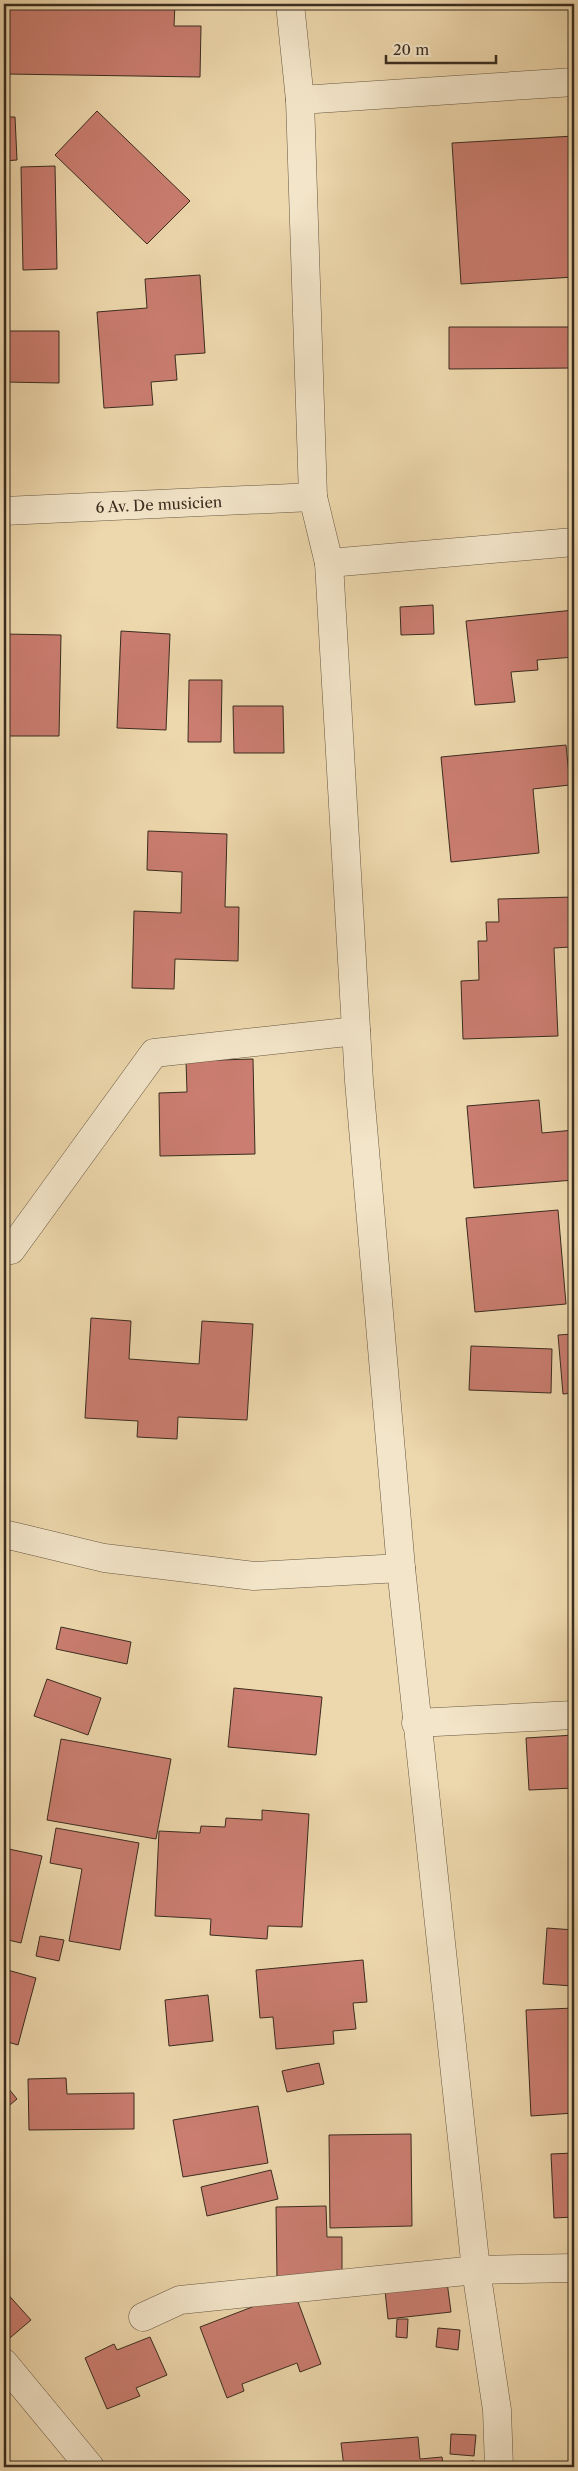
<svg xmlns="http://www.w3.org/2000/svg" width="578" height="2471" viewBox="0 0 578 2471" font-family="'Libre Caslon Text',serif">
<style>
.building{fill:#ca7d70;stroke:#3a2c1f}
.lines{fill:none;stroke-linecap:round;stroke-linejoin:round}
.minor-casing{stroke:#675742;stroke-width:29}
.minor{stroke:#f3e5c9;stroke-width:28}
.labels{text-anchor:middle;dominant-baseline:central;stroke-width:4;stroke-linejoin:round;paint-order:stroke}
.street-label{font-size:15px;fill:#3a2c1f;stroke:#f3e5c9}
</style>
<rect width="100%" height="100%" fill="#edd7ac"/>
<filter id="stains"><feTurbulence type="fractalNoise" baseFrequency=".004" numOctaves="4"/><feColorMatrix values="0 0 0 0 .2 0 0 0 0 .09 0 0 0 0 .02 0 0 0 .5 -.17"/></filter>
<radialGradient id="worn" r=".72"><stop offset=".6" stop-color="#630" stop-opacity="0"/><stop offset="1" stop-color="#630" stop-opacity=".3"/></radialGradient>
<!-- building -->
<path class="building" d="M4,4H175L174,26H201L200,77L7,74L8,33H4Z
M97,111L190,201L147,244L55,155Z
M4,117H15L17,160L4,161Z
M574,136V277L461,284L452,143Z
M55,166L57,269L23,270L21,167Z
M200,275L205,353L175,355L177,380L151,382L153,405L104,408L97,312L147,308L145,279Z
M449,327H574V368L449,369Z
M4,331H59V383L4,382Z
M433,605L434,634L401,635L400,607Z
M574,610V657L537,660L538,670L511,672L515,702L475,705L466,621Z
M121,631L170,634L166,730L117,728Z
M4,634L61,635L59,736H4Z
M189,680H222L221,742H188Z
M233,706H283L284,753H234Z
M566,745L570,785L533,789L539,853L451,862L441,757Z
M148,831L227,834L225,907H239L238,961L175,959L174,989L132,988L134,911L181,913L182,872L147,870Z
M574,897V925H569L570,947L554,948L558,1036L463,1039L461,981L479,980L478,941H487L486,922H499L498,899Z
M253,1059L255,1154L160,1156L159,1093L187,1092L186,1061Z
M539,1100L542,1133L574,1130V1180L474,1188L467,1106Z
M558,1210L566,1304L475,1312L466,1218Z
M91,1318L131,1321L129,1359L199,1364L202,1321L253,1324L247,1420L178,1417L177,1439L137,1437L138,1421L85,1418Z
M574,1334V1393L563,1394L558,1335Z
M471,1346L552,1349L551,1393L469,1390Z
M61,1627L131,1642L127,1664L56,1649Z
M47,1679L101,1698L88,1735L34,1716Z
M234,1688L322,1697L316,1755L228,1747Z
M574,1735V1788L529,1790L526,1738Z
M61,1739L171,1759L156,1839L47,1820Z
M262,1810L309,1814L302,1927L268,1926L267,1939L210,1935L211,1919L155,1916L159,1831L200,1833L201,1826L225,1827L226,1818L262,1820Z
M56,1828L139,1843L120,1950L69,1941L82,1869L50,1863Z
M4,1848L42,1856L21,1943L4,1939Z
M547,1928L574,1930V1986L543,1984Z
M40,1936L64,1940L59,1961L36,1956Z
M363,1960L367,2002L353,2003L356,2029L333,2031L334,2044L276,2049L273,2017L260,2018L256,1970Z
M4,1969L36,1978L18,2045L4,2041Z
M208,1995L213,2041L169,2046L165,2000Z
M574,2008V2113L531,2116L526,2010Z
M319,2063L324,2084L287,2092L282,2071Z
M66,2078L67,2094L134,2093V2129L29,2130L28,2079Z
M4,2083L17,2099L4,2110Z
M258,2106L268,2163L183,2177L173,2120Z
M411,2134L412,2226L330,2228L329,2135Z
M574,2153V2217L554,2218L551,2154Z
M271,2170L278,2199L207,2216L201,2187Z
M326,2206L327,2237H342V2278L277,2279L276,2207Z
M446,2274L451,2312L388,2319L384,2281Z
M4,2290L31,2320L4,2343Z
M294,2291L321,2364L300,2372L297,2363L242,2384L244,2391L227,2398L200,2327Z
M397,2319H408L407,2338L396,2337Z
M438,2328L460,2330L458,2350L436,2347Z
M150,2337L167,2375L136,2388L140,2396L107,2409L85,2358L114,2344L117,2350Z
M451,2434L476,2435L474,2456L450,2454Z
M418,2437L420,2459L442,2457L443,2464L474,2461L475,2467H344L341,2443Z"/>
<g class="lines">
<!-- minor casing -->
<g class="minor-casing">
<g id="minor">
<path d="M290,4L300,100L313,497L329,563L359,1081L401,1568L476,2270L497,2410L499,2467"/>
<path d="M300,100L574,82"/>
<path id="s1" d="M4,511L313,497"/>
<path d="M329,563L574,542"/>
<path d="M11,1250L154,1053L356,1031"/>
<path d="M4,1534L104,1558L254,1576L401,1568"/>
<path d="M416,1723L574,1715"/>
<path d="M143,2317L180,2300L476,2270L574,2268"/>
<path d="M4,2363L90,2467"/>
</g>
</g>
<!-- minor -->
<use href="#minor" class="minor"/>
</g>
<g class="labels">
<!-- street labels -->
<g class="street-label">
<text stroke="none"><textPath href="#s1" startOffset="155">6 Av. De musicien</textPath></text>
</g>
</g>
<!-- margin -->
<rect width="578" height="2471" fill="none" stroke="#edd7ac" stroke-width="20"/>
<rect x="5" y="5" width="568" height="2461" fill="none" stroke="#3a2c1f" stroke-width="2.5"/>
<rect x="10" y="10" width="558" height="2451" fill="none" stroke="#3a2c1f"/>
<!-- scale -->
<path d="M386 55v8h110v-8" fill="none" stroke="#3a2c1f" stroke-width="2.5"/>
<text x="393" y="55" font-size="15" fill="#3a2c1f" stroke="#f3e5c9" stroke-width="4" paint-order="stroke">20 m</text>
<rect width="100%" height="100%" filter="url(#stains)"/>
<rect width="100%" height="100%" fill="url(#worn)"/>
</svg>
